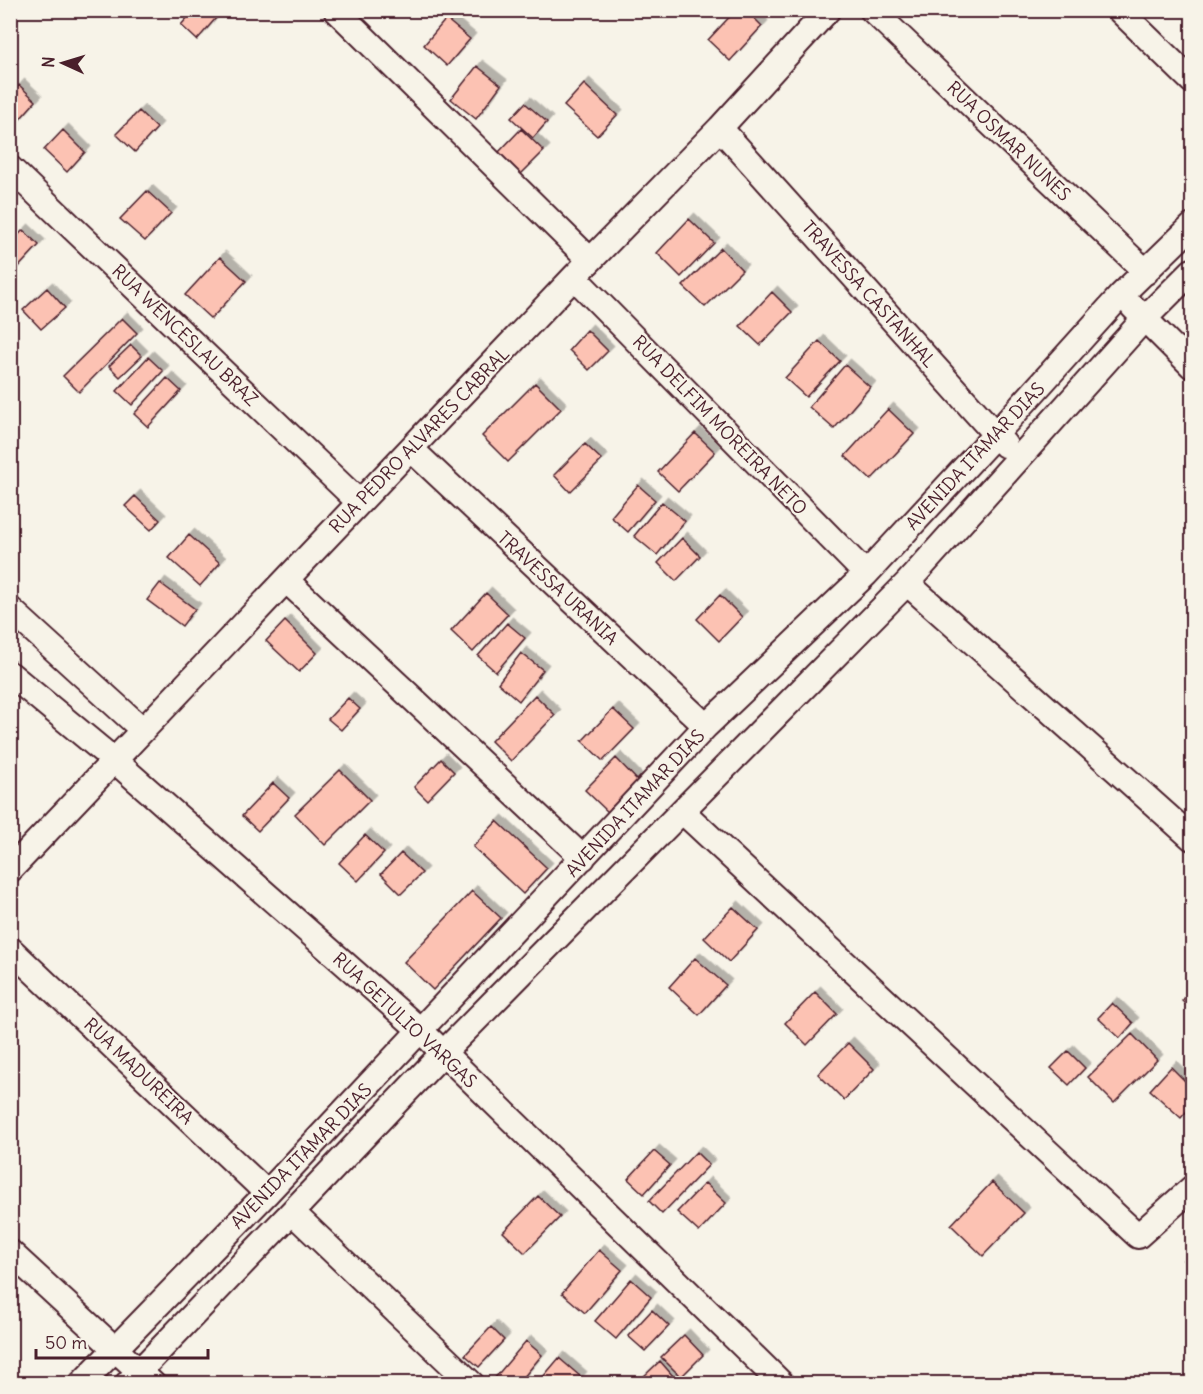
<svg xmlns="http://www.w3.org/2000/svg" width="1203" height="1394" viewBox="0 0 1203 1394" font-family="Delius,sans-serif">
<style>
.building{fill:#fcc2b3;stroke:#4a1f2b;stroke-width:1.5;filter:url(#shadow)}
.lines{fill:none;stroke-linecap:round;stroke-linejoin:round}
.minor-casing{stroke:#4a1f2b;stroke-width:28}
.minor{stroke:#f7f3e8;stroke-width:24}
.labels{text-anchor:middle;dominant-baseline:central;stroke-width:4.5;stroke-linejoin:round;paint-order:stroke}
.street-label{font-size:18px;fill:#4a1f2b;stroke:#f7f3e8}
</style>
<defs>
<filter id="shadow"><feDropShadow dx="5.5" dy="-5.5" stdDeviation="0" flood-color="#0004"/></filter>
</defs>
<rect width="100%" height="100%" fill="#f7f3e8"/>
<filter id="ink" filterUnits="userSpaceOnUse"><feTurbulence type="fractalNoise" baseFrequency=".0167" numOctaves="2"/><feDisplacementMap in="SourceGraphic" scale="12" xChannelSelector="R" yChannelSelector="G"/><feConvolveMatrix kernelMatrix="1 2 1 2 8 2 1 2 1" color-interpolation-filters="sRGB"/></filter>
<g filter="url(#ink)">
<!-- building -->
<path class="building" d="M194,10H223L197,40L181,25Z
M736,10H746L762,26L730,61L708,40Z
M446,19L470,39L447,66L424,45Z
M477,66L501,85L476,119L451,99Z
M584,84L617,115L597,136L564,106Z
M19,85L36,101L10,130V95Z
M525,103L547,122L533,138L511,118Z
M139,111L157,128L135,152L116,134Z
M521,129L544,151L520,175L498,153Z
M63,130L85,152L67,172L44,150Z
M147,191L171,213L145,241L120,219Z
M689,219L714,243L681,277L657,253Z
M23,230L39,245L12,274L10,244Z
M721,248L742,270L705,307L683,286Z
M220,257L246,281L211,319L185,295Z
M47,288L65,308L41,329L23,310Z
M772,292L792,312L760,345L740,326Z
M122,318L137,333L79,392L63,376Z
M587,330L608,351L589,370L569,350Z
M819,341L840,361L806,397L785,378Z
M131,345L142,356L120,377L109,366Z
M148,357L163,371L132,405L117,391Z
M845,365L870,387L834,429L809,407Z
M167,378L181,391L148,427L134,414Z
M535,383L561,409L508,462L482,436Z
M888,409L914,434L871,480L845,456Z
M695,433L715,452L678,491L658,472Z
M585,444L602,460L570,492L554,475Z
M638,485L655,500L628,532L611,517Z
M135,496L160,520L151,530L125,506Z
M662,502L685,521L657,555L634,536Z
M189,535L220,563L200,586L169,558Z
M682,538L700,556L676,581L658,563Z
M160,583L195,609L182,626L147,600Z
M486,593L508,614L473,652L451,631Z
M720,595L742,617L719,641L697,619Z
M285,621L317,653L299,672L266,641Z
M507,623L525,638L496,672L478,656Z
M521,653L543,670L519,701L498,683Z
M535,695L555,715L511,761L491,741Z
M348,698L360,709L341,730L328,719Z
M613,709L634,729L603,761L582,741Z
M616,758L638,781L608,812L585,790Z
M441,759L454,772L427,800L414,787Z
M340,770L370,800L325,845L295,814Z
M273,783L289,798L258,831L242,816Z
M497,821L547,868L523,894L473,847Z
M365,835L384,853L358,881L339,863Z
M401,853L422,873L401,894L381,874Z
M472,891L501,918L433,990L404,962Z
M733,907L758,930L729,962L704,938Z
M695,958L726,985L699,1015L669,987Z
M1192,989V1011L1182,1001Z
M815,992L837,1014L807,1045L785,1023Z
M1112,1003L1133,1023L1120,1038L1098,1018Z
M1132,1034L1157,1060L1114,1103L1088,1077Z
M848,1043L874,1069L844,1100L818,1074Z
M1068,1051L1085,1068L1069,1085L1051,1068Z
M1171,1067L1192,1088V1105L1181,1118L1150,1090Z
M654,1151L670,1165L644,1194L628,1179Z
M696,1152L709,1165L662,1214L649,1201Z
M992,1182L1024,1213L983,1256L951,1225Z
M705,1183L726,1203L699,1232L677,1212Z
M538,1196L560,1217L525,1253L503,1232Z
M599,1250L622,1270L585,1313L562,1293Z
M1192,1250V1269L1183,1260Z
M631,1279L651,1297L616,1339L595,1321Z
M652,1310L669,1326L645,1351L628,1336Z
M491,1327L504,1340L479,1367L465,1355Z
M684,1335L703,1355L681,1377L661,1357Z
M526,1341L542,1355L518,1384H499L494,1379Z
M559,1358L581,1377L575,1384H537Z
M660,1361L680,1384H649L643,1377Z"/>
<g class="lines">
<!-- minor casing -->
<g class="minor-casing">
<path id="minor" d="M336,10L590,260
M872,10L1146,272
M1119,10L1192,81
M720,128L1005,445
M10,168L359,502
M574,277L866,574
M1133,307L1192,366
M411,449L706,726
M286,580L583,858
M907,583L1192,838
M10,609L143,730
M10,674L115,761L420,1030L782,1384
M682,811L1138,1236L1192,1188
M10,870L574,277L720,128L828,10
M10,949L267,1193
M292,1212L472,1384
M10,1252L153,1384
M81,1384L267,1193L706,726L866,574L995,435L1121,295L1192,226
M127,1384L292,1212L443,1053L907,583L1144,319L1192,271"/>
</g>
<!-- minor -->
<use href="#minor" class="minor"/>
</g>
</g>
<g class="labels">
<!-- street labels -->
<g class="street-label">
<text transform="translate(1009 141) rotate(44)">RUA OSMAR NUNES</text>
<text transform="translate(869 294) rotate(48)">TRAVESSA CASTANHAL</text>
<text transform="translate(185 335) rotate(44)">RUA WENCESLAU BRAZ</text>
<text transform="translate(720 425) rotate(46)">RUA DELFIM MOREIRA NETO</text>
<text transform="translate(419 440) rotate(-46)">RUA PEDRO ALVARES CABRAL</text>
<text transform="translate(975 456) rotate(-47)">AVENIDA ITAMAR DIAS</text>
<text transform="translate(558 588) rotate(43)">TRAVESSA URANIA</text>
<text transform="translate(635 803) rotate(-47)">AVENIDA ITAMAR DIAS</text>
<text transform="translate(405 1020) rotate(43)">RUA GETULIO VARGAS</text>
<text transform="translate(139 1071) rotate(44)">RUA MADUREIRA</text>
<text transform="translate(301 1156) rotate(-46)">AVENIDA ITAMAR DIAS</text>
</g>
</g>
<!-- margin -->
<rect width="1203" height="1394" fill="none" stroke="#f7f3e8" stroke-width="36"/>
<rect x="18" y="18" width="1167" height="1358" fill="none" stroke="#4a1f2b" stroke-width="2" filter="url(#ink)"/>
<!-- north arrow -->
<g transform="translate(63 63) rotate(274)" stroke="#f7f3e8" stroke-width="4.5" paint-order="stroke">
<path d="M0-4.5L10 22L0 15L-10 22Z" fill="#4a1f2b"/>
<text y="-9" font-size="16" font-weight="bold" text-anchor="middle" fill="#4a1f2b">N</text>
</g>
<!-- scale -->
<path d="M36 1349v9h172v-9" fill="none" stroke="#4a1f2b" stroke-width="3"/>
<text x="45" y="1349" font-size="18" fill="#4a1f2b" stroke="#f7f3e8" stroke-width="4.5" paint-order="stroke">50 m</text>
</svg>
